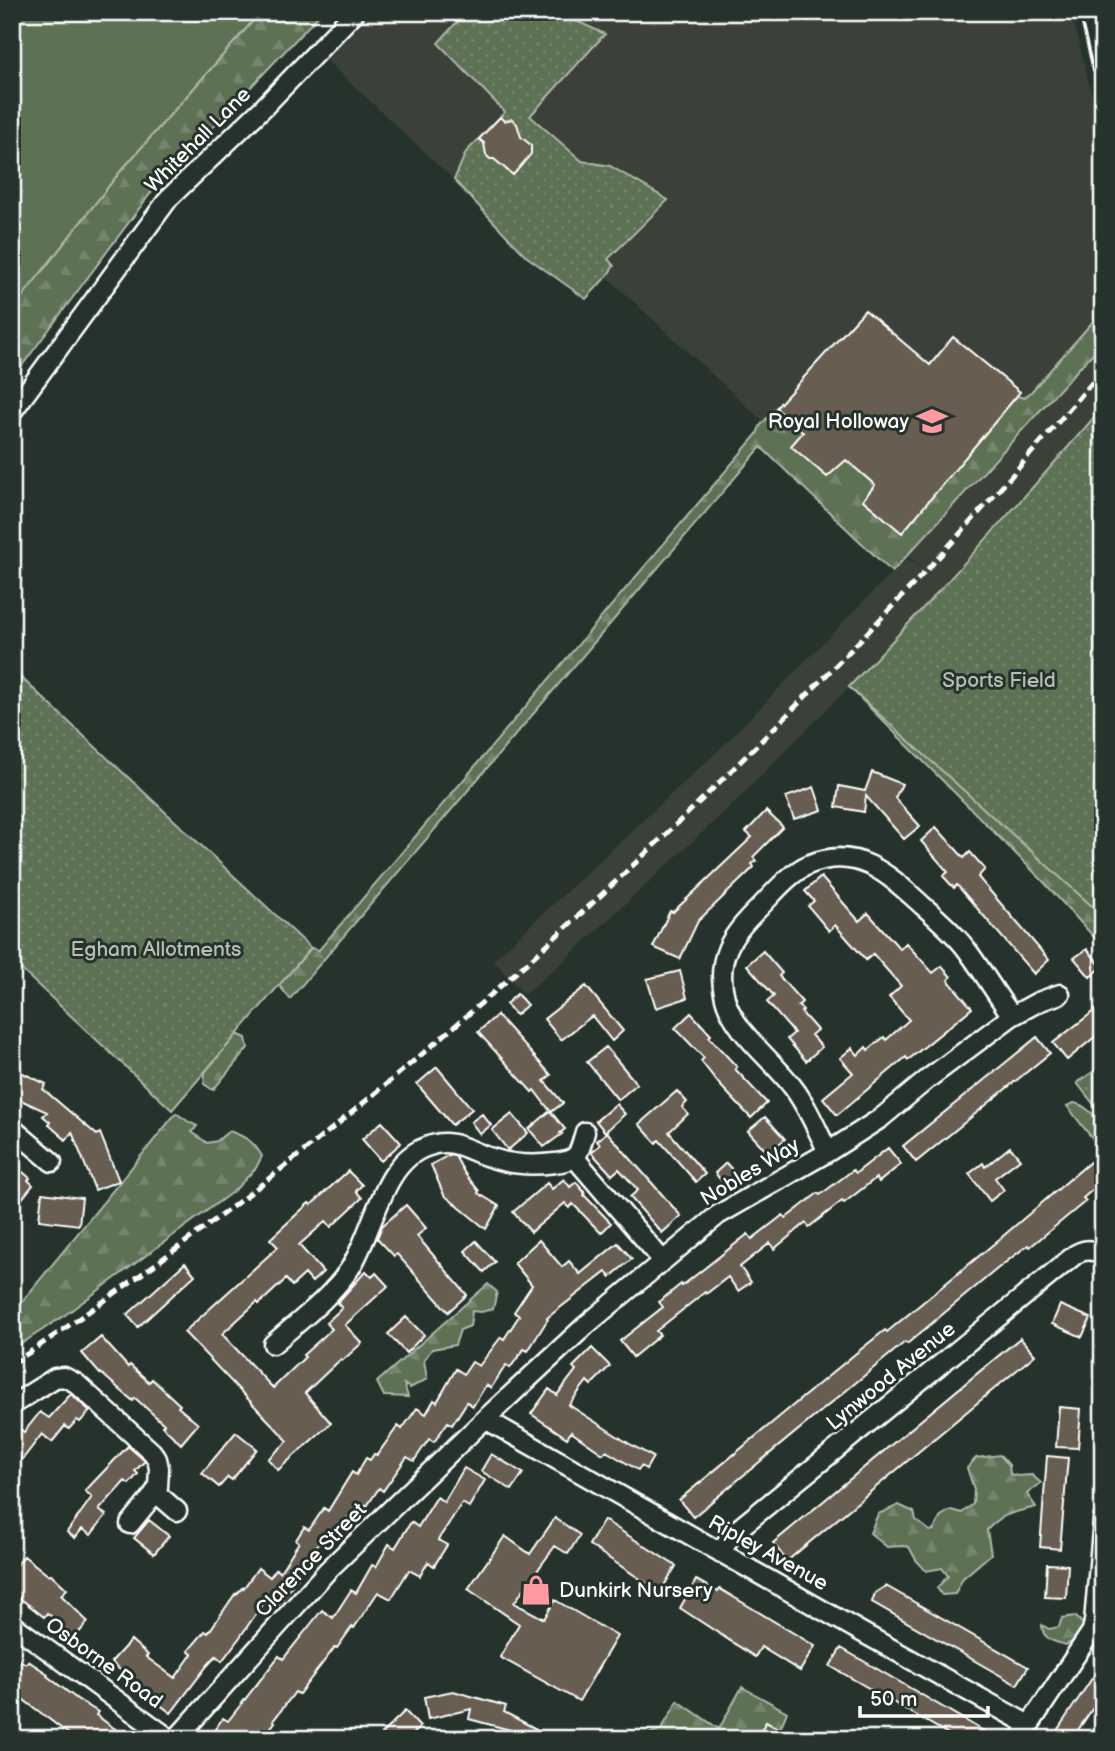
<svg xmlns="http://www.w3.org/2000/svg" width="1115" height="1751" viewBox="0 0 1115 1751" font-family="'Balsamiq Sans',sans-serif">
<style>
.built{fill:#3a4038}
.grass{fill:#5d7154;stroke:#aeb8aa;stroke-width:2}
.forest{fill:url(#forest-firs);stroke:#aeb8aa;stroke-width:2}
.park{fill:url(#park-dots);stroke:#aeb8aa;stroke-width:2}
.building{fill:#675d51;stroke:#fff;stroke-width:2}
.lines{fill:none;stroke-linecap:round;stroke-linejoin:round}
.minor-casing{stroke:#fff;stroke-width:23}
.minor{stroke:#26332d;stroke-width:18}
.rail{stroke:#fff;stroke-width:5;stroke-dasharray:10 5;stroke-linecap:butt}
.labels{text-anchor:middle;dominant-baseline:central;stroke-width:6;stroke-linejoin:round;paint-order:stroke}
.street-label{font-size:21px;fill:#fff;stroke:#26332d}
.poi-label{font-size:21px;fill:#fff;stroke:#26332d;text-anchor:end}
.park-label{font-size:21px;fill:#b6bfb2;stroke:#26332d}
</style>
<defs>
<pattern id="forest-firs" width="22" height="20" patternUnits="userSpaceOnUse" patternTransform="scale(1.75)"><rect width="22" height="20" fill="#5d7154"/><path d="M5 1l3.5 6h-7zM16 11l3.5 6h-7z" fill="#75866e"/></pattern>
<pattern id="park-dots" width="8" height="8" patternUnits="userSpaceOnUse" patternTransform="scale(1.75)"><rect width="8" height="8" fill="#5d7154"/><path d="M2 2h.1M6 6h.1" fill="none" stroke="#75866e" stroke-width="1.8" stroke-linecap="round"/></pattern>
</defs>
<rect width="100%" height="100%" fill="#26332d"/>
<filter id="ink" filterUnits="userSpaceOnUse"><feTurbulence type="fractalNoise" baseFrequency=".0143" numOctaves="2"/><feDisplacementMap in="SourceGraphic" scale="14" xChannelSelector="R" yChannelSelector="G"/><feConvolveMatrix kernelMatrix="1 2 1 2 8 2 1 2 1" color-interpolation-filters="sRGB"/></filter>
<g filter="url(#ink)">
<!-- built -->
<path class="built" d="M373,12H1071L1103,140V947L1041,879L849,687L735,802L565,960L524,995L493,960L722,747L892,572L908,559L921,568L607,277L586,299L527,257L454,180L324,58Z"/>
<!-- grass -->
<path class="grass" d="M12,12H261L120,172L12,310Z
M1074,1103C1084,1104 1100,1119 1103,1129C1105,1135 1103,1145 1103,1152L1067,1106Z"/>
<!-- forest -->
<path class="forest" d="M261,12H322L153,190L12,379V310L120,172Z
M1103,310V342L892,572L761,447L290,999L279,985L311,948L319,950L757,434L760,426L776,408L803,432L792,447L827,477L846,460L875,485L863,500L902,532L1017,396L1024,398L1031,392Z
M1035,486L1055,872L1103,916V947L1041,879L849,687L959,571Z
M237,1034L246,1038L248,1048L213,1090L204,1084L205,1072Z
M176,1113L189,1122L197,1126L192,1132L207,1143L217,1141L229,1131C246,1137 253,1141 262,1156L256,1168L235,1190L65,1315L12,1350V1314Z
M488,1284L497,1292L493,1309L481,1312L472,1311L470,1326L460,1330L455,1345L432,1349L424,1360L427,1379L410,1388L404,1384L408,1397L384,1396L377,1382Z
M1000,1455L1009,1465L1010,1474L1017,1476L1032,1475L1041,1483L1027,1494L1036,1507C1013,1513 1004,1512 987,1530L991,1554L963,1578L955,1594L942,1595L937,1588L948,1576L942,1568L926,1571L916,1560L909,1547L903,1546L887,1547L870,1533L878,1514L899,1505L914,1512L916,1520L930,1531L934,1530L941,1516L951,1510L962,1513L973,1504L974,1489L967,1468L976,1458Z
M1075,1616L1082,1623L1085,1627L1079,1638L1066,1645C1054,1642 1042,1639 1042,1625L1049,1629L1059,1627L1062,1618Z
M742,1687L787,1712L780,1729L766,1722L756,1739H621L628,1734L645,1735L661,1730L678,1701L719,1729Z"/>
<!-- park -->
<path class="park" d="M466,12H557L605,34L530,116L582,161L610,166L668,200L608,259L614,266L606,277L586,299L527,257L454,180L466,152L505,112L438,43Z
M1103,407V916L849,687C936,595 1021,502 1103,407Z
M12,669L311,948L172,1110L12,961Z
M1103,1065V1116L1077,1083Z"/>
<!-- building -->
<path class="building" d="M500,117L504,121L512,119L517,124L521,137L531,145V154L513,175L494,159H490L486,155L484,143L479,139Z
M865,310L930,365L953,337L1020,392L902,533L863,500L875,485L846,460L827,477L791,446L803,432L776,408Z
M872,772L902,784L895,798L920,826L904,839L866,796L864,812L836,807L839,786L865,791Z
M814,787L822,810L794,819L786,797Z
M766,811L783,827L753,857L756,861L752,864L754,867L698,921L680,959L653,947L670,911L673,912L752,837L746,832Z
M936,827L964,858L970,852L985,869L978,877L1049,960L1034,974L957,885L954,888L943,876L948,872L921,841Z
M821,877L859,921L868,913L900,949L906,943L933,973L942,966L951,977L948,980L972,1008L908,1060L906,1057L837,1115L823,1098L853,1073L840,1058L852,1048L858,1055L866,1047L868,1050L884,1037L886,1040L909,1020L889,997L901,986L873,954L866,960L835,925L829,931L808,906L814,901L805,891Z
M1087,949L1102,967L1090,977L1074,958Z
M763,951L782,973L779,976L802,1002L798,1006L803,1010L801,1012L817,1030L811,1035L822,1047L806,1061L787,1039L794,1033L767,1002L774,996L747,965Z
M680,971L687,998L656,1008L647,979Z
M586,986L623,1031L612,1041L592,1016L561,1040L544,1019Z
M517,994L527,1005L516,1015L506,1004Z
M1103,1004V1030L1067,1060L1053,1043Z
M691,1013L711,1035L709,1037L737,1067L735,1069L767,1103L751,1118L719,1084L701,1061L704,1058L675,1028Z
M497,1015L551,1075L544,1081L563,1103L551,1112L534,1090L532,1092L478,1032Z
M1037,1037L1050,1053L916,1162L903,1146Z
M606,1047L637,1084L618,1100L587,1062Z
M437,1067L472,1109L452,1125L417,1084Z
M12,1068L46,1084L43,1089L97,1135L100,1133L119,1181L95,1190L72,1132L66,1140L48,1124L50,1122L43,1116L47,1112L12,1096Z
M677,1091L687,1102L682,1107L688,1114L669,1132L705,1174L696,1182L659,1140L656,1143L639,1124Z
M616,1104L625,1114L605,1132L596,1121Z
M550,1111L565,1129L560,1133L562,1134L544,1147L529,1129Z
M482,1114L491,1125L480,1134L471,1122Z
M512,1114L528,1133L508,1150L492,1130Z
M765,1117L785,1139L768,1153L748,1131Z
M382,1122L401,1143L381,1161L362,1139Z
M607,1132L681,1216L662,1233L630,1197L638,1190L619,1169L612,1175L591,1152L600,1145L597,1141Z
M1010,1147L1020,1159L995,1178L1004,1190L990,1201L969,1174L983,1163L985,1167Z
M888,1148L901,1164L879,1182L876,1178L844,1203L842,1201L809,1227L806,1223L774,1249L770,1243L740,1267L751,1282L738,1291L728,1277L706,1294L705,1292L656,1331L660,1335L633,1357L620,1341L663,1307L659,1302L681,1284L682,1286L748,1234L752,1239L783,1215L786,1218L818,1193L820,1195L853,1170L856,1173Z
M1103,1151V1181L1083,1198L1086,1201L1030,1247L1028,1245L997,1269L907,1344L905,1342L693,1517L679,1500L855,1354L885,1330L887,1332L996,1242Z
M449,1155L455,1156L465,1174L479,1191L478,1193L499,1206L486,1229L444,1195L431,1165Z
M12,1163L30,1178L28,1180L33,1185L20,1201L12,1194Z
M726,1163L736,1174L724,1184L715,1173Z
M348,1171L362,1185L356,1191L362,1198L331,1227L326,1221L299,1245L323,1272L312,1282L305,1274L292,1286L286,1279L259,1304L257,1302L222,1334L273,1388L305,1357L303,1355L332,1329L326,1323L342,1308L337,1303L366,1271L372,1277L376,1273L388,1286L345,1325L362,1343L342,1361L341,1359L305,1393L331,1423L278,1470L268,1459L288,1441L184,1332L278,1247L270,1239L309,1203L311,1205Z
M564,1179L570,1187L576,1182L585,1193L584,1195L611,1223L601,1233L573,1204L569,1208L565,1203L531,1232L513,1212L547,1183L552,1189Z
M42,1193L82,1198L79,1225L39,1220Z
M406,1205L426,1228L417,1236L467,1295L448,1312L397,1254L394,1256L377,1238L382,1226Z
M539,1240L562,1267L569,1261L580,1274L618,1243L632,1259L610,1277L606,1272L547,1318L548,1319L528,1351L524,1349L510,1368L506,1365L491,1388L486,1385L473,1406L467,1402L452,1425L448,1422L434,1442L429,1439L414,1461L407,1457L383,1491L379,1488L367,1506L363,1503L353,1520L348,1517L335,1537L326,1531L308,1560L309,1561L278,1605L267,1598L240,1637L222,1661L216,1656L207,1666L171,1713L135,1686L136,1684L111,1662L131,1640L148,1655L146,1657L175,1678L192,1654L188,1651L205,1631L208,1633L235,1594L236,1595L242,1588L243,1589L258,1568L270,1577L276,1569L280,1572L299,1542L296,1540L304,1527L309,1530L324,1508L328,1511L352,1472L356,1475L366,1458L370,1460L374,1454L377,1455L398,1426L402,1429L417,1408L426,1414L434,1400L437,1402L456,1369L464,1374L472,1362L479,1366L501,1337L504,1339L519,1316L514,1312L532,1285L514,1263Z
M476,1241L495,1262L484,1272L465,1251Z
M185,1263L195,1275L138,1327L127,1315Z
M1060,1305L1091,1318L1082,1337L1052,1324Z
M406,1317L424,1335L406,1353L388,1334Z
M101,1337L128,1367L130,1365L149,1382L152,1379L180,1405L178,1407L198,1424L181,1444L162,1426L164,1424L135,1398L133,1401L101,1373L100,1374L82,1353Z
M1020,1338L1035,1355L787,1561L773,1543Z
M592,1348L610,1366L591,1385L587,1381L569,1405L628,1443L653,1457L646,1469L641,1466L638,1470L606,1451L603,1454L571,1432L567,1438L531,1414L549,1389L557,1395L576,1370L573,1367Z
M71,1394L90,1411L80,1422L77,1420L69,1429L65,1426L52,1442L42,1434L22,1460L12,1453V1423L24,1432L40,1412L49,1418Z
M1059,1407L1081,1409L1078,1448L1056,1447Z
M236,1432L257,1449L232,1480L228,1477L219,1487L202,1473Z
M128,1446L145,1461L135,1471L138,1474L129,1484L125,1481L99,1510L106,1515L91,1535L82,1529L75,1538L67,1532L92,1497L85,1491Z
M491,1454L523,1473L512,1490L481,1471Z
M1047,1456L1068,1458L1060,1549L1040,1547Z
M464,1468L485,1480L469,1507L462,1503L438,1540L447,1545L434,1566L428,1562L420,1576L409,1570L391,1599L378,1592L354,1628L352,1627L337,1648L335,1647L299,1694L295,1692L273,1721L275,1722L262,1739H208L223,1718L228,1721L279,1656L283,1659L322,1610L333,1618L351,1590L356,1593L372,1565L376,1567L389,1544L395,1548L411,1522L418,1527L437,1497L444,1502Z
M555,1518L580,1535L568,1554L555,1546L514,1603L544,1619L555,1600L617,1636L579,1701L500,1657L519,1624L468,1589L505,1536L530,1554Z
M149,1520L169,1536L154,1554L134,1538Z
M604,1520L676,1566L660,1592L589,1545Z
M24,1556L49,1576L51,1574L67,1589L61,1595L88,1622L75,1637L47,1613L44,1617L12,1592V1571Z
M1047,1564L1068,1565L1066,1598L1045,1597Z
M696,1580L718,1592L720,1589L815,1646L800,1671L761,1647L755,1657L680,1608Z
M886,1586L1028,1667L1017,1685L872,1602L875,1593Z
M841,1648L910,1688L997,1739H957L865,1686L830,1666Z
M12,1655L26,1664L28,1661L48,1674L47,1676L77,1699L98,1712L96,1715L129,1739H77L66,1732L12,1691Z
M1103,1662V1693L1072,1739H1055L1058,1734L1056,1732Z
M453,1691L506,1706L504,1712L555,1739H505L510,1730L469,1719L471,1709L428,1719L424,1697Z
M405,1711L420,1727L409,1739H376Z
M766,1722L797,1739H756Z"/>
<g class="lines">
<!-- minor casing -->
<g class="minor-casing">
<path id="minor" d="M1090,12L1103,67
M12,412L169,198L264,107L355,12
M12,1128L52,1162
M828,1152C817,1130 807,1105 792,1086C771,1058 734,1032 725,998C715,959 731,935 758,909C774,893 789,873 810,864C858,845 889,875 922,905C937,918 952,931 964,946C981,968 995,993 1012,1016
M574,1157L663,1261
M273,1344C299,1321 329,1299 349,1270C374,1233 381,1163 426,1147C454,1136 467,1151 492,1158C512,1165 533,1166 555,1163C563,1162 573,1161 578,1153C581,1147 583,1139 585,1132
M12,1405L55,1378L64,1377L76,1383L152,1452L157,1459L159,1468L158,1487L152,1497L130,1524
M485,1419L863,1633L1029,1725
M155,1492L177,1511
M721,1553L728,1540L737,1530L1076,1254C1085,1249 1094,1249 1103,1255
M12,1624L170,1739
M176,1739L328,1570L485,1419L585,1326L663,1261L718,1215L828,1152L881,1118L929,1078L1012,1016L1038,1002L1060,994
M1020,1739L1092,1631L1094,1622L1103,1519"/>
</g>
<!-- minor -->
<use href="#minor" class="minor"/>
<!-- rail -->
<path class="rail" d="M12,1364C353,1137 657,859 936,560C993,498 1048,434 1103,370"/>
</g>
</g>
<!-- icons -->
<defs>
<g id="university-bare" transform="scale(2.415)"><path d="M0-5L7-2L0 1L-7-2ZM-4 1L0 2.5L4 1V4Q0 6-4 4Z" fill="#ff9aa2" stroke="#26332d" stroke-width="2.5" paint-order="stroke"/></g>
<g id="shop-bare" transform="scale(2.415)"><path d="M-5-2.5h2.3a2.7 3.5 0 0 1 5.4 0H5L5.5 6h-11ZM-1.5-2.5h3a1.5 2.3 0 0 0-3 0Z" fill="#ff9aa2" stroke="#26332d" stroke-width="2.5" paint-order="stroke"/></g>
</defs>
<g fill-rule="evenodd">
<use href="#university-bare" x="932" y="421"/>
<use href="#shop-bare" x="536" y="1590"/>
</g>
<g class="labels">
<!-- street labels -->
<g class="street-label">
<text transform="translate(198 140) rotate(-45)">Whitehall Lane</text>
<text transform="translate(750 1172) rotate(-31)">Nobles Way</text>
<text transform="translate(891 1376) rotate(-39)">Lynwood Avenue</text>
<text transform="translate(768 1553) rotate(29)">Ripley Avenue</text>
<text transform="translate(311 1560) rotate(-46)">Clarence Street</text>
<text transform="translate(104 1663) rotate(36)">Osborne Road</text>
</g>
<!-- poi labels -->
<g class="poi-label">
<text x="909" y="421">Royal Holloway</text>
<text x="559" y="1590" text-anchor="start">Dunkirk Nursery</text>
</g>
<!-- park labels -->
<g class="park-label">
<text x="999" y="680">Sports Field</text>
<text x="156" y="949">Egham Allotments</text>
</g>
</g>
<!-- margin -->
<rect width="1115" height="1751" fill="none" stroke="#26332d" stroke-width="42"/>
<rect x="21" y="21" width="1073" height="1709" fill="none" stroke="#fff" stroke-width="2.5" filter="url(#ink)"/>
<!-- scale -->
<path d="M860 1706v10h128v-10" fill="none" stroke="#ffffff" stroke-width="3.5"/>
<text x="870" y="1706" font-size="21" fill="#ffffff" stroke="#26332d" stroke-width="5" paint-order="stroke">50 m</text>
</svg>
